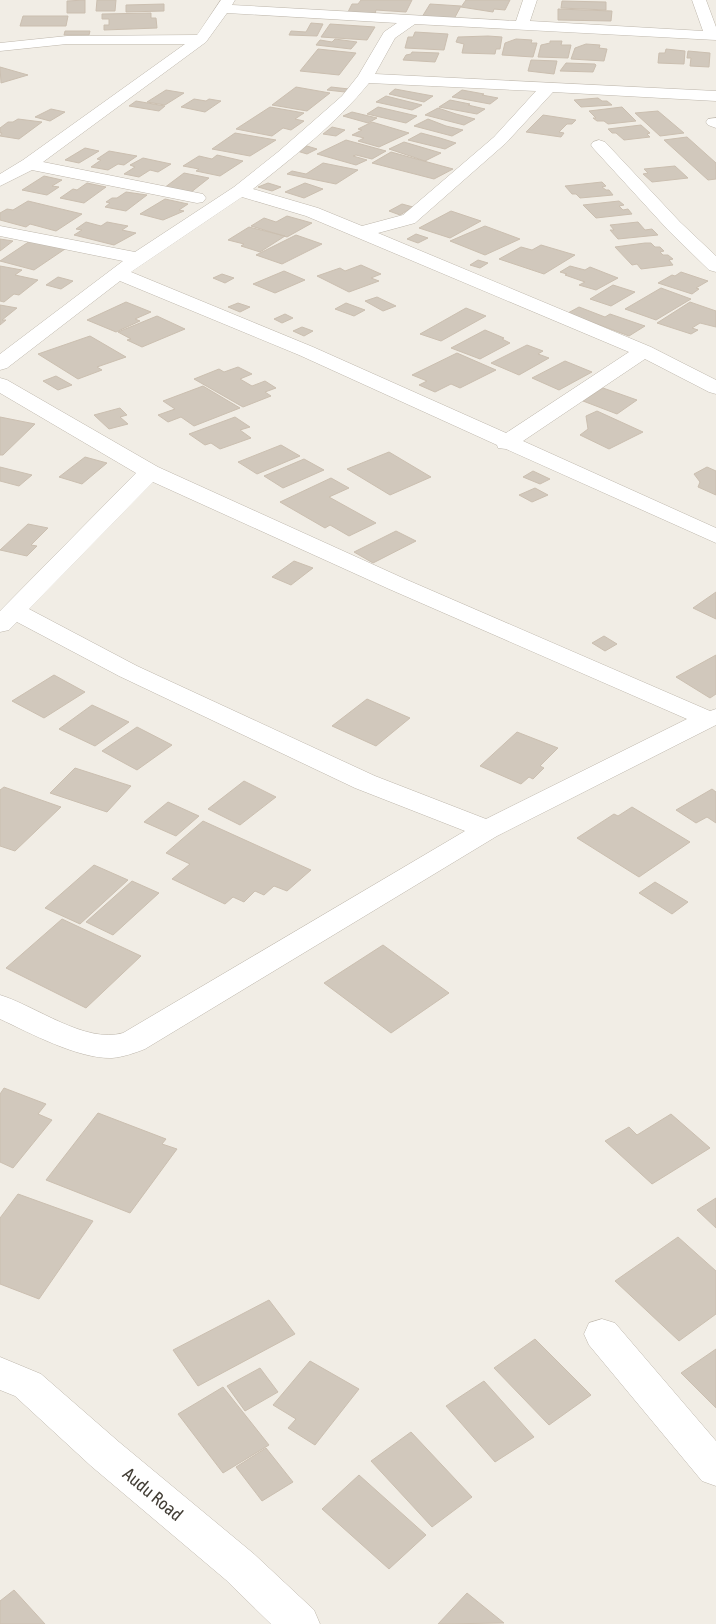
<svg xmlns="http://www.w3.org/2000/svg" width="716" height="1624" viewBox="0 0 716 1624" font-family="'Asap Condensed',sans-serif">
<style>
.building{fill:#d1c8bc;stroke:#cbbfb0}
.lines{fill:none;stroke-linecap:round;stroke-linejoin:round}
.minor-casing{stroke:#beb7ac;stroke-width:1}
.minor{fill:#fff;fill-rule:evenodd}
.labels{text-anchor:middle;dominant-baseline:central;stroke-width:4.5;stroke-linejoin:round;paint-order:stroke}
.near-street-label{font-size:18px;fill:#423d35;stroke:#fff}
</style>
<rect width="100%" height="100%" fill="#f1ede5"/>
<!-- building -->
<path class="building" d="M85,0V13H67V1Z
M97,0H116L115,11H96Z
M361,0H412L406,12L376,10L375,14L348,12L352,4H358Z
M466,0H510L505,10L494,9L493,12L461,7Z
M562,1L606,2V10L561,8Z
M164,4V11L126,12V5Z
M430,4L461,6L454,19L422,17Z
M558,9L612,11L611,21L558,20Z
M151,13V18H156L157,28L104,30V25H109V19H102V14Z
M23,16H68L66,26H20Z
M311,23L323,24L317,36L289,35L291,31L306,32Z
M330,24L375,27L367,40L321,37Z
M65,31H90L89,35H64Z
M415,32L448,34L444,50L405,48L408,37H413Z
M488,36L502,37L500,49H496L495,54L462,53L464,44L456,42L458,37Z
M335,39L357,42L351,49L316,45L320,40L332,42Z
M516,39L532,40L531,43H537L533,57L502,55L505,43Z
M550,41H562L561,45H571L568,58L538,57L541,45L550,43Z
M586,44L600,45L599,48L607,49L604,61L571,59L575,48Z
M318,49L356,53L339,75L300,71Z
M666,49L685,51L684,64L658,63L659,53H665Z
M688,51L710,53L709,67L690,66L691,58H687Z
M412,52L439,53L435,62L403,60L406,55L411,54Z
M531,60L557,61L554,74L528,71Z
M566,63L595,64L596,65L593,72L560,71Z
M0,67L28,75L1,83Z
M296,87L330,93L307,111L272,105Z
M331,87L349,89L345,92L327,90Z
M395,89L433,96L424,102L389,94Z
M166,90L184,93L165,105L147,102Z
M462,90L484,94L482,95L498,98L490,104L452,97Z
M386,96L422,105L412,110L376,102Z
M598,98L602,101H607L612,105L581,107L574,100Z
M194,99L206,101L209,99L221,101L205,112L181,107Z
M450,100L470,104L468,105L485,109L477,114L439,107Z
M136,101L165,106L159,111L129,106Z
M270,107L304,113L295,119L304,121L291,130L283,128L272,136L236,129Z
M378,107L417,116L406,123L367,114Z
M622,107L636,121L608,124L604,121H597L593,118H596L589,111Z
M438,108L456,114L475,119L464,125L425,115Z
M51,109L65,112L50,121L35,117Z
M658,111L684,133L660,136L635,113Z
M352,112L377,118L368,123L343,116Z
M543,115L576,120L572,124H567L559,132L564,133L561,137L526,132Z
M18,119L42,122L19,139L0,136L2,133H0V128L8,122H13Z
M428,119L446,126L463,130L452,136L414,126Z
M372,122L409,133L379,147L358,141L364,138L352,135L362,130L358,129Z
M641,125L650,133L647,134L650,137L624,140L616,133H612L608,129Z
M332,127L345,130L336,136L323,134Z
M235,133L276,140L250,156L212,149Z
M421,133L440,138L456,143L445,149L408,140Z
M687,137L716,163V179L708,180L664,140Z
M346,140L386,151L372,159L356,155L353,156L367,160L356,165L317,154Z
M404,142L441,153L425,161L389,149Z
M307,146L317,149L307,154L297,151Z
M85,148L99,151L79,163L65,160Z
M109,151L137,156L124,165L118,164L108,170L91,167L101,160L97,159Z
M391,152L453,169L434,179L372,163Z
M217,155L243,161L220,176L196,171L199,169L183,166L199,156L212,159Z
M143,158L171,164L158,172L150,170L139,177L124,174L135,167L130,165Z
M323,163L358,170L336,184L287,174L292,171L306,174Z
M675,166L688,178L652,182L643,174L648,173L644,169Z
M184,173L209,178L190,193L164,188Z
M44,176L62,180L52,186L59,187L47,195L22,190Z
M602,182L606,186L602,187L606,190H609L613,195L580,198L576,194H572L565,186Z
M87,183L106,187L84,203L60,198L73,189L77,190Z
M268,183L281,187L272,191L258,187Z
M305,183L323,189L304,198L285,192Z
M126,192L147,195L126,211L105,207L110,203L106,202L112,198H117Z
M165,199L188,204L179,210L184,211L163,220L140,214Z
M28,201L82,214L56,231L30,224L26,227L0,220V213L7,209L13,210Z
M619,201L624,205L619,206L623,210L628,209L632,214L596,218L583,205Z
M402,204L413,207L400,215L389,211Z
M451,211L481,221L450,238L419,228Z
M287,216L312,223L287,237L251,226L264,218L276,222Z
M86,222L101,226L107,222L128,226L122,230L136,233L114,245L74,235L82,230L76,229Z
M638,222L645,230L652,229L658,235L618,239L610,230H614L610,225Z
M485,226L520,239L485,255L450,241Z
M249,227L285,236L260,252L241,246L244,244L228,240Z
M416,234L428,238L418,243L407,239Z
M296,235L322,244L282,264L256,255Z
M0,239L13,241L0,251Z
M30,241L65,249L34,270L0,261Z
M645,243H651L655,247H660L664,251L660,252L663,255H668L673,259L669,260L673,265L641,269L637,264L632,265L615,247Z
M541,245L575,255L544,274L499,259L521,247L532,250Z
M478,260L488,263L480,268L470,265Z
M361,265L381,274L371,278L379,281L349,292L317,276L340,268L345,271Z
M0,266L22,270L15,275L38,280L19,295L14,294L4,302L0,301Z
M570,266L585,270L590,267L618,278L596,290L579,285L585,282L565,275L567,274L560,272Z
M284,271L305,280L275,293L253,284Z
M681,272L708,281L696,288L699,289L692,294L658,283L672,275L675,276Z
M222,274L234,278L225,283L213,278Z
M58,277L73,281L61,289L46,285Z
M613,285L635,292L611,306L590,299Z
M661,288L691,299L656,320L625,309Z
M377,297L396,306L383,311L365,301Z
M126,302L151,312L135,319L140,321L116,332L87,320Z
M690,302L716,311V327L700,323L692,328L698,330L691,334L657,323Z
M238,303L250,307L240,312L228,307Z
M346,303L365,310L354,316L335,309Z
M0,305L17,308L2,320H6L0,325Z
M579,307L605,317L610,314L645,326L629,336L568,313Z
M466,308L486,316L441,341L420,334Z
M285,314L293,318L282,323L274,319Z
M157,316L185,329L142,347L127,340L131,339L118,332Z
M302,327L313,331L304,336L293,331Z
M485,330L504,338L502,339L510,343L480,359L451,348Z
M90,336L126,357L97,367L102,370L78,379L38,354Z
M527,345L543,351L538,354L549,358L519,375L491,363Z
M457,353L496,370L460,388L451,384L435,392L419,385L427,381L412,375Z
M565,361L592,372L559,390L532,378Z
M238,367L252,374L240,379L252,386L265,381L276,388L265,392L271,396L243,407L194,379L219,369L224,372Z
M56,376L72,385L58,390L43,381Z
M203,386L240,408L194,426L181,417L168,422L158,415L175,409L163,401Z
M603,388L637,400L617,414L583,401Z
M120,408L127,415L120,417L128,424L109,429L94,415Z
M597,411L643,432L609,449L580,435L588,429L586,416Z
M0,417L35,424L3,455H0Z
M235,417L250,427L240,430L251,438L220,449L211,443L205,445L189,434Z
M281,445L300,456L257,474L238,462Z
M389,452L431,477L390,495L347,469Z
M85,457L107,463L82,484L59,477Z
M304,459L324,470L283,488L264,476Z
M0,467L32,475L19,486L0,481Z
M707,467L716,471V495L698,487L700,482L694,474Z
M533,471L550,479L540,484L523,477Z
M331,478L349,488L329,497L376,523L349,536L330,525L325,528L280,502Z
M535,488L548,495L532,502L519,495Z
M28,524L48,528L31,545L37,546L27,556L0,550Z
M396,531L416,541L373,563L354,552Z
M294,561L313,568L291,585L272,577Z
M716,592V619L693,608Z
M604,636L617,644L605,651L592,643Z
M716,655V694L710,698L676,677Z
M54,675L85,692L44,718L12,701Z
M367,699L410,718L376,746L332,726Z
M92,705L129,722L95,746L59,729Z
M137,727L172,745L137,770L102,751Z
M517,732L558,748L540,766L544,768L533,779L529,777L521,784L480,766Z
M75,768L131,786L107,812L50,793Z
M244,781L276,797L240,825L208,809Z
M4,787L61,807L15,851L0,846V790Z
M712,789L716,792V823L707,817L696,823L676,810Z
M168,802L199,816L176,836L144,822Z
M632,807L690,842L639,877L577,838L614,814L618,816Z
M203,821L311,870L287,891L274,886L264,895L255,891L244,902L233,897L225,904L172,879L190,864L166,853Z
M94,865L128,880L80,924L45,908Z
M132,881L159,893L113,935L86,922Z
M655,882L688,902L672,914L639,893Z
M62,919L141,956L86,1008L6,968Z
M383,945L449,993L391,1033L324,983Z
M4,1088L46,1104L38,1114L52,1120L13,1168L0,1162V1094Z
M98,1113L166,1139L162,1144L177,1149L130,1213L46,1180Z
M671,1114L710,1148L652,1184L605,1141L629,1127L637,1135Z
M18,1194L93,1221L39,1299L0,1284V1218Z
M716,1198V1228L697,1210Z
M678,1237L716,1271V1314L679,1341L615,1281Z
M269,1300L295,1334L198,1386L173,1350Z
M535,1339L591,1395L549,1425L494,1368Z
M716,1349V1408L681,1373Z
M310,1361L359,1389L315,1445L288,1428L296,1419L273,1405Z
M260,1368L278,1392L245,1411L227,1386Z
M484,1381L534,1437L495,1462L446,1406Z
M223,1387L269,1445L223,1473L178,1414Z
M411,1432L472,1497L432,1527L371,1461Z
M266,1448L293,1482L262,1501L236,1467Z
M359,1475L426,1535L389,1569L322,1509Z
M14,1590L45,1624H0V1601Z
M467,1593L504,1623L438,1624Z"/>
<g class="lines">
<!-- minor casing -->
<g class="minor-casing">
<path id="minor" d="M221,0H235L232,5L516,21L523,0H537L530,21L703,31L692,0H706L716,27V40L415,24L395,38L375,74L716,91V101L553,92L506,143L415,223L378,233L651,347L716,380V394L709,392L645,359L523,441L716,528V543L506,449L498,448L497,445L299,355L120,281L7,368L0,370V354L123,261L0,236V226L135,252L234,187L278,152L342,96L358,76L384,32L397,23L227,13L206,42L43,162L203,194L206,198L203,202L197,203L32,170L0,186V174L23,160L185,44H67L0,51V43L67,36L197,35ZM369,83L536,91L494,137L403,215L362,226L318,208L253,189C293,157 336,124 369,83ZM242,197L306,216L629,352L506,433L313,347L131,272Z
M716,118V128L708,125L706,122L708,119Z
M599,140L605,142L680,222L716,256V272L709,270L668,230L593,148L591,145L593,142Z
M0,378L7,380L158,467L405,579L710,711L716,709V725L497,836L145,1049C135,1053 123,1057 112,1058C78,1059 30,1033 0,1019V995C36,1006 85,1044 123,1033L465,831L355,788L119,676L17,622L9,630L0,632V611L136,473L0,393ZM153,482L389,589L687,719L486,819L375,776L137,666L29,609Z
M602,1319L615,1323L716,1441V1486L702,1481L589,1345L584,1334L589,1323Z
M0,1357L41,1374L119,1442L254,1554L314,1610L320,1624H271L226,1580L91,1466L15,1396L0,1390Z"/>
</g>
<!-- minor -->
<use href="#minor" class="minor"/>
</g>
<g class="labels">
<!-- near-street labels -->
<g class="near-street-label">
<text transform="translate(153 1494) rotate(40)">Audu Road</text>
</g>
</g>
</svg>
